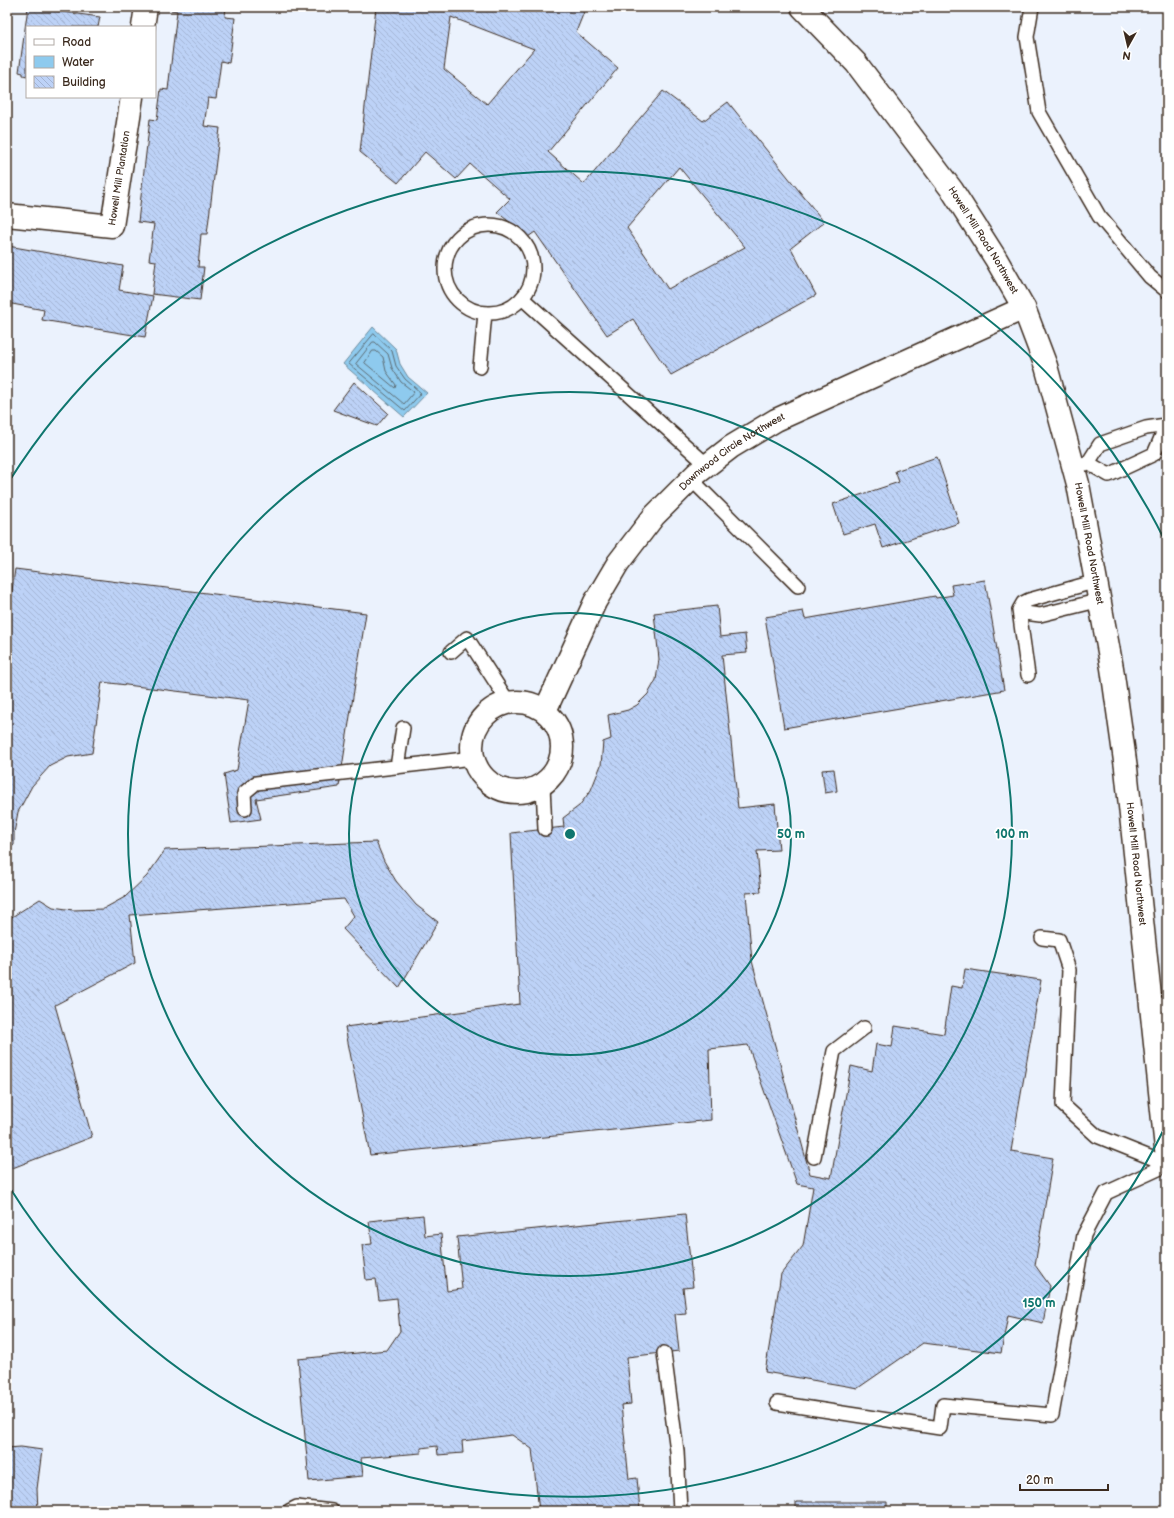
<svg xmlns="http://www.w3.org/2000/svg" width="1174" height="1518" viewBox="0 0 1174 1518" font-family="'Balsamiq Sans',sans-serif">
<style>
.water{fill:#8ecaee;stroke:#6d8a9b}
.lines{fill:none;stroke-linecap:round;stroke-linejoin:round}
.shore{stroke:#5c6a71;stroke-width:1}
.building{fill:url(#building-back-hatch);stroke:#3b2a1e;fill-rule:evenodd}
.service-casing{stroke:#3b2a1e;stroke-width:16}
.minor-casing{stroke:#3b2a1e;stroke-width:25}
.secondary-casing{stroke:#3b2a1e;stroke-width:25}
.service{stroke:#fff;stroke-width:13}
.minor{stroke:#fff;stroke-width:22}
.secondary{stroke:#fff;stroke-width:22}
.ring{fill:none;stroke:#0f766e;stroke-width:2}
.labels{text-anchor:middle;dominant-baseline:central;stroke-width:3.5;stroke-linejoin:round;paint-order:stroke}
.street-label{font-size:10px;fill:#3b2a1e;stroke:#fff}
.centre{fill:#0f766e;stroke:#fff;stroke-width:2}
.ring-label{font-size:12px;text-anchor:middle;font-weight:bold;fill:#0f766e;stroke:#fff;stroke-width:3.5;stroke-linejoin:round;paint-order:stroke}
</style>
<defs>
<pattern id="building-back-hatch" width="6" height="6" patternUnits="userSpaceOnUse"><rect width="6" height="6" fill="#bdd2f7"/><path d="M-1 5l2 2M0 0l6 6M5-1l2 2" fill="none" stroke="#a3b4d3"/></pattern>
</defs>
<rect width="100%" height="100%" fill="#ebf2fd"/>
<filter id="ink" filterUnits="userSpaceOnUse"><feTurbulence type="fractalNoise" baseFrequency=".025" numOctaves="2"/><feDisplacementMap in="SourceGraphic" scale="8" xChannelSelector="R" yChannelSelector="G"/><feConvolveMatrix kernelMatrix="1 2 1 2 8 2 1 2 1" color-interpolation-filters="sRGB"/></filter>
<g filter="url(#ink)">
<!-- water -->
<path class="water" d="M373,327L396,349L400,364L408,377L427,393L404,417L343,364Z"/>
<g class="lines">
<!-- shore -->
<path class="shore" d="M374,334L392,351L396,366L405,379L421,393L405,411L349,364Z
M373,342H375L388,354L392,368L401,382L414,392L404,404L356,364Z
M373,351H376L383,357L386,371L396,385L395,388L365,363Z"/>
</g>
<!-- building -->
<path class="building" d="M28,7L100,17L98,27H27V76L23,75V73L19,72Z
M172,7H226L225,17L235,18L229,63L221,61L216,99L208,98L204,126L220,128L207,234H201L198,267H204L200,300L152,294L156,261L149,260L154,224L138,222L150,119L157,120L161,89L168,90L177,11L171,10Z
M376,7H586L576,32L618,68L548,152L584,184L663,91L703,121L728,102L824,222L791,248L816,295L671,375L633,319L607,335L535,232L528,237L497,212L510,199L470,164L456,179L425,152L398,183L360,152ZM451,17L534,49L487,104L444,69ZM679,167L745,247L668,289L627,228Z
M8,246L123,266L119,290L153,296L145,337L42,320L44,310L7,303Z
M354,382L388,413L377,426L333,410Z
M937,457L959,523L883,548L875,524L843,534L833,504L899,482L895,471Z
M15,569L366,613L339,787L256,799L261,819L231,823L224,774L237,770L249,700L102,682L92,753L68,757L50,766L32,786L18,812L14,833V845L7,850V627Z
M985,580L1004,690L784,728L765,617L803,611L805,619L935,596L936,598L953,595L951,585Z
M717,606L720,637L745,634L747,653L722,655L738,808L775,804L779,850L757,851L761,892L746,893L752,961L810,1174L831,1178L851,1066L872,1071L876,1044L892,1047L895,1026L944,1034L951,986L962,988L965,969L1041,980L1011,1151L1053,1158L1035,1265L1050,1286L1043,1323L1008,1315L1001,1353L923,1343L858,1388L765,1372L781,1274L803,1246L813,1187L797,1184L748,1045L709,1049L711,1120L370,1155L345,1027L520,1004L511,833L564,827L563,818L579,806L591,790L601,765L603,742L611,739L608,715L628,710L637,705L648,694L656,680L659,659L654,613Z
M834,769L837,791L825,793L822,770Z
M376,842L384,861L396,881L416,905L438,922L399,988L343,929L354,916L344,899L130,915L135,963L55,1005L92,1137L10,1169L7,1162V920L40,899L53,907L73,910L103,909L125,897L147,876L165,850Z
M685,1214L693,1287L683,1288L686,1313L675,1314L679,1351L627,1357L631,1404L621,1405L629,1479L637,1478L640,1511H539L532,1449L512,1435L462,1441L463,1453L438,1455L437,1446L421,1448V1453L361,1458L363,1476L309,1481L298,1359L387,1350L400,1331L397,1298L379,1300L376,1279L366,1280L362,1245L372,1244L369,1221L423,1215L425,1236L441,1234L447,1291L462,1289L457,1237Z
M21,1447L42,1450L37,1489L38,1511H7V1448Z
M796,1502H887V1511H796Z"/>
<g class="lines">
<!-- service casing -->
<g class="service-casing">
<path id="service" d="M1032,7L1027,37L1039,112L1099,216L1150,277L1167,291
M445 269a44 44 0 1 1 88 0a44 44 0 1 1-88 0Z
M522,298L707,465
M480,367L485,313
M1088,463L1109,475L1154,454L1167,424
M1074,468L1088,463L1100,444L1146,428L1166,425
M691,479L798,586
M1097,581L1029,600L1023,603L1019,610L1025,613L1040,615L1101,600
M1019,610L1028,675
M451,652L467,638L509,703
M397,767L403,728
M543,786L545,829
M245,809L244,793L256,783L473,758
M1042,938L1059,940L1069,970L1063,1105L1097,1136L1167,1164
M1151,1005L1167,1004
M814,1157L834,1051L864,1028
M664,1353L677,1451L680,1511
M777,1403L940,1428L943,1405L1052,1415L1084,1235L1106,1193L1167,1165
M289,1511L297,1507L332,1511"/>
</g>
<!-- minor casing -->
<g class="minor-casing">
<g id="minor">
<path d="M143,27L146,7"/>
<path id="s1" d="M7,215L112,226L132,97"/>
<circle cx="517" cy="747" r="45"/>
<path id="s2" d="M545,711L595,602L618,563L654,516L696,474L731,447L776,420L1024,308"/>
</g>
</g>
<!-- secondary casing -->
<g class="secondary-casing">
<g id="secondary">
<path id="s3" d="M802,7L856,63L952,190L996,259L1024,308L1046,366L1078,484L1112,668L1126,768L1167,1158"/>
</g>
</g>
<!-- service -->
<use href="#service" class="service"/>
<!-- minor -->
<use href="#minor" class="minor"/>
<!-- secondary -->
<use href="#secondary" class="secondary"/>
</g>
</g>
<!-- distance rings -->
<g class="ring">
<circle cx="570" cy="834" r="221"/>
<circle cx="570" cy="834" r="442"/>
<path d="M1166 1125A663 663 0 0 1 8 1185M8 483A663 663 0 0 1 1166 543"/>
</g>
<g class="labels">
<!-- street labels -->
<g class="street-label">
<text stroke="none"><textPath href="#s1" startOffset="154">Howell Mill Plantation</textPath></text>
<text stroke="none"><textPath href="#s3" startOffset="296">Howell Mill Road Northwest</textPath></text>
<text stroke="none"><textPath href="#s2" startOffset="326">Downwood Circle Northwest</textPath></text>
<text stroke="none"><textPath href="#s3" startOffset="620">Howell Mill Road Northwest</textPath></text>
<text stroke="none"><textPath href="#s3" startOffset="944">Howell Mill Road Northwest</textPath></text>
</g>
</g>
<circle cx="570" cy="834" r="6" class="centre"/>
<g class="ring-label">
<text x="791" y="838">50 m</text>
<text x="1012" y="838">100 m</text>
<text x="1039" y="1307">150 m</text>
</g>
<!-- margin -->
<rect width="1174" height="1518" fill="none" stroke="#fff" stroke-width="24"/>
<rect x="12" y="12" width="1150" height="1494" fill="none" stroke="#3b2a1e" stroke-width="1.5" filter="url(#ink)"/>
<!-- legend -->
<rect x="26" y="26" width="130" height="72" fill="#ffffff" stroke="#b1aaa5"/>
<rect x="34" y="39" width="20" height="6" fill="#ffffff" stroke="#b1aaa5"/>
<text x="62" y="46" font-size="12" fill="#3b2a1e">Road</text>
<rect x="34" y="56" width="20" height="12" fill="#8ecaee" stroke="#b1aaa5"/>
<text x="62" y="66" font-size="12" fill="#3b2a1e">Water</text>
<rect x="34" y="76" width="20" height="12" fill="url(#building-back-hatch)" stroke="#b1aaa5"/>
<text x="62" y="86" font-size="12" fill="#3b2a1e">Building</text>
<!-- north arrow -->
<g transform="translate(1128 46) rotate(188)" stroke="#ffffff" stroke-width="3" paint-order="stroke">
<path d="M0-3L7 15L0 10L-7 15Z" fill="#3b2a1e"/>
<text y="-6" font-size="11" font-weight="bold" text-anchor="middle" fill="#3b2a1e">N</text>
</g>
<!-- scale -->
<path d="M1020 1484v6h88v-6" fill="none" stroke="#3b2a1e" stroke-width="2"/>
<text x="1026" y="1484" font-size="12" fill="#3b2a1e" stroke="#ffffff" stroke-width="3" paint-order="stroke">20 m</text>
</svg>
